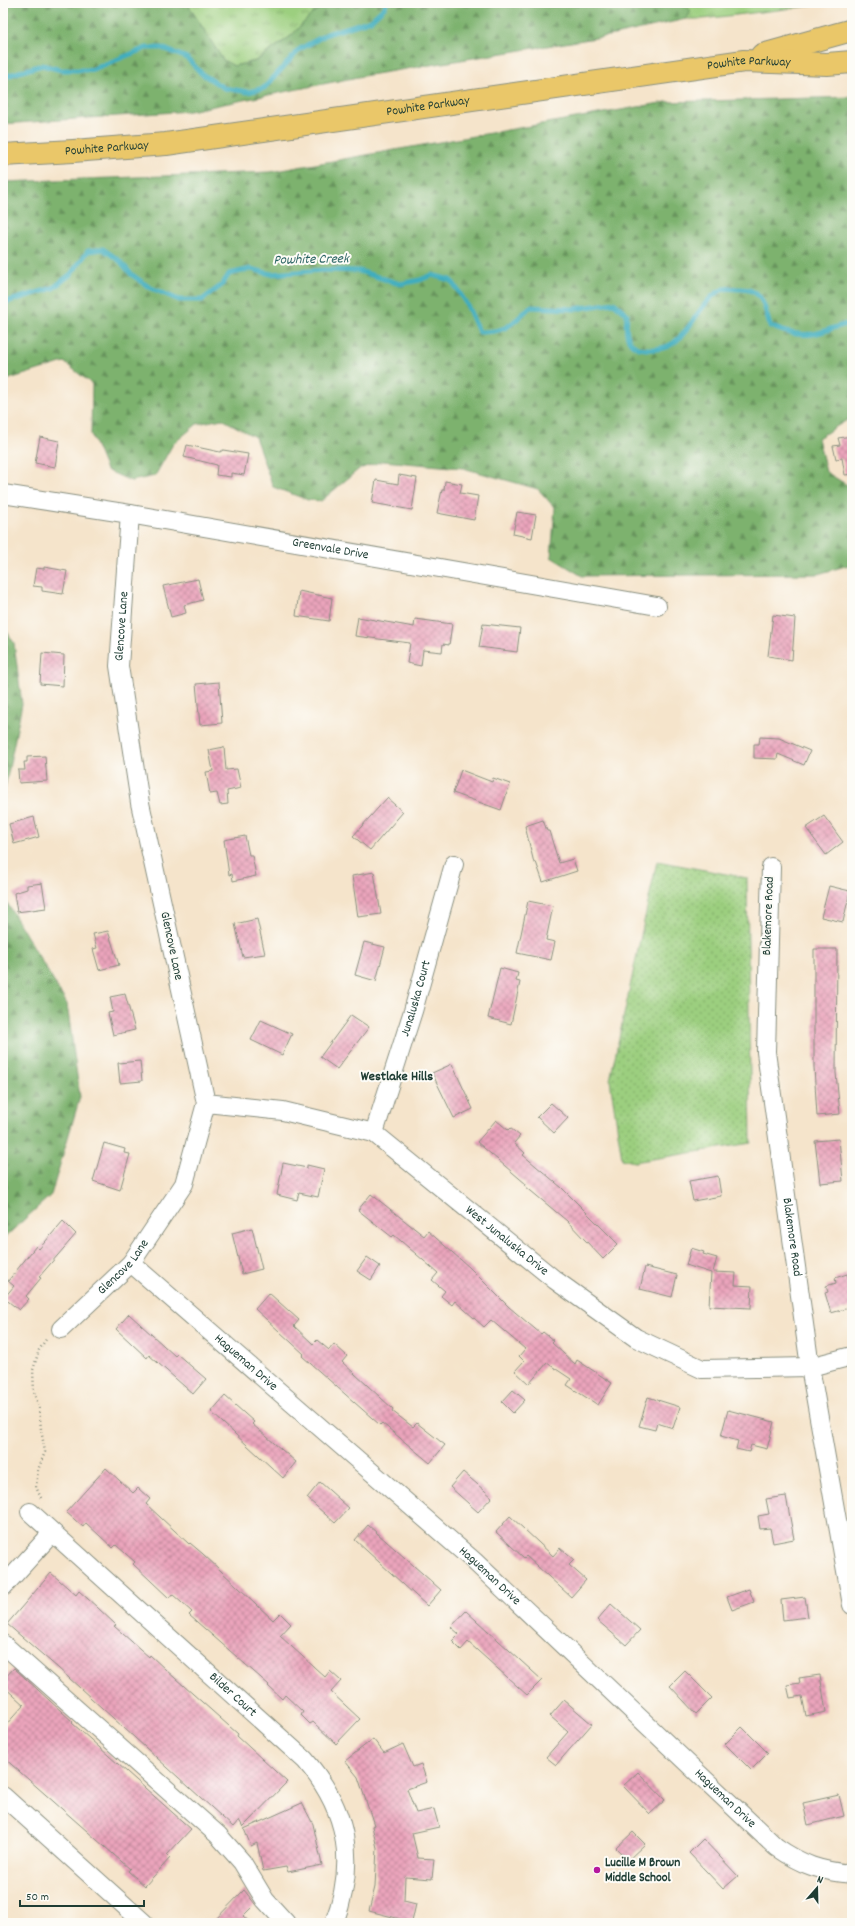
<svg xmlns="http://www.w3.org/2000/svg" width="855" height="1926" viewBox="0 0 855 1926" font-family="Dekko,sans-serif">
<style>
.grass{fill:url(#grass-tufts);stroke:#5e865a}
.forest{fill:url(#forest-firs);stroke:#4e7851}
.garden{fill:url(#garden-dots);stroke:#5e865a}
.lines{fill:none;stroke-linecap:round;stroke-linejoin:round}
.stream{stroke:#40adbe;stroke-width:5}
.building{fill:url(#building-cross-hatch)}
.minor-casing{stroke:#8a9080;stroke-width:20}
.highway-casing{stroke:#8a9080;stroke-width:24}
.path{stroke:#8a9080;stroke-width:2.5;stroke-dasharray:1 3;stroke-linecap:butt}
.minor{stroke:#fff;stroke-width:18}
.highway{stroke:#eac769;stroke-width:22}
.poi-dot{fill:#b5179e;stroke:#fdfcf7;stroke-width:1.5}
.labels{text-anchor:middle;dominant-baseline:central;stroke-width:4;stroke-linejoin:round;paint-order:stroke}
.street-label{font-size:13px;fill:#1f3d34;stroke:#fdfcf7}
.poi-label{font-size:13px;font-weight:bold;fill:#1f3d34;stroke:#fdfcf7;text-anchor:start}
.water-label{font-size:14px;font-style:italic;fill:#2b6464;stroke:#fdfcf7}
.neighbourhood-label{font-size:14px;font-weight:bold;fill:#1f3d34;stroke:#fdfcf7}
</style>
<defs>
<pattern id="grass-tufts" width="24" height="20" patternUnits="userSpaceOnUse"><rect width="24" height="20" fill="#9ccf7f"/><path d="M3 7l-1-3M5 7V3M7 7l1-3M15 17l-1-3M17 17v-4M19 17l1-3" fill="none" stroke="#7fa969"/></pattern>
<pattern id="forest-firs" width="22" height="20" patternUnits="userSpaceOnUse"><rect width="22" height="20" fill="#7db26e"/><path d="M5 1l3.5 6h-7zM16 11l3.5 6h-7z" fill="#66925b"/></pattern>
<pattern id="garden-dots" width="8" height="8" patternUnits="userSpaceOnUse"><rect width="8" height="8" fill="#9ccf7f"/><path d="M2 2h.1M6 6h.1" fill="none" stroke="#7fa969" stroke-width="1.8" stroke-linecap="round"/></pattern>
<pattern id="building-cross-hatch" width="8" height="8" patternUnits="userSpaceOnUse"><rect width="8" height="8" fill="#eba4bc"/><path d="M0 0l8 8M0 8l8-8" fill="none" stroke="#be879a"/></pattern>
</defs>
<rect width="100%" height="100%" fill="#fdfcf7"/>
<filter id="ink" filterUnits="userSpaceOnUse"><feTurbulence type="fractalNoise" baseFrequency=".025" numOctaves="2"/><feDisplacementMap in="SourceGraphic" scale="8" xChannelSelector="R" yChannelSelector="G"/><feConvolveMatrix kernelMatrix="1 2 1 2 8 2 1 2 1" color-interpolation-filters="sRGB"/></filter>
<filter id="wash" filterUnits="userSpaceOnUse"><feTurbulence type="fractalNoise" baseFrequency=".012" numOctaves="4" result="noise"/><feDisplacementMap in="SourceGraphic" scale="16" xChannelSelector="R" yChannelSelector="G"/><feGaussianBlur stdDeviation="0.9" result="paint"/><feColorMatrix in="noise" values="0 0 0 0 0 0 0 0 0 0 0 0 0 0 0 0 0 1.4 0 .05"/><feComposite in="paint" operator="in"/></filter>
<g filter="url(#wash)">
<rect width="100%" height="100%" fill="#f5e4cb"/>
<!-- grass -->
<path class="grass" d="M187,3H327L312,14L291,36L255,61L234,66L223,60Z
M663,3H835L703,19H686L691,11L684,4Z"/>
<!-- forest -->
<path class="forest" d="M3,3H187L223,60L234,66L256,61L291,36L312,14L327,3H663L684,4L691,11L686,19L614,35L363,76L189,111L3,124Z
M852,97V417L818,438L826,472L852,488V564L818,574L582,576L551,557L555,508L538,489L463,468L383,461L359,469L321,501L308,500L273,487L255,437L222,419L197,424L173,444L155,476L131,481L106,470L91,434L92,384L64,362L3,381V182L270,172L666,102Z
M3,625L14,643L22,704L3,798Z
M3,896L67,1004L80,1097L51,1195L3,1239Z"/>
<!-- garden -->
<path class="garden" d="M657,861L747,878L751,1143L634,1162L622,1159L610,1080Z"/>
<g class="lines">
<!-- stream -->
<path class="stream" d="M3,77L42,65L61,70H91L146,48H162L187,58L202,74L224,88L248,92L264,88L300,49L327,34L371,20L385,7L386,3
M3,303L53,288L71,274L88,251L103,249L120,261L131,274L149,287L179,300H202L222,285L229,274L251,269L271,274L323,270L359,271L400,284L420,280L432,275L450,280L454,284L467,305L479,332C507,332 511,325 530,307L574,309L614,303L627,314C626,326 624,344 639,348C650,350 662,350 672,344C692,331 702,297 724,289C728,288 735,289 739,289C764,288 764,307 770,326C784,332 797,336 813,334C826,332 838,325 852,323"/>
</g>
<g id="blocks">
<!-- building -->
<path class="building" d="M852,436V474L845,475L842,458L836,459L833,446L840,445L838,438Z
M40,437L59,441L55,467L35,463Z
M187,445L220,452L223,450L248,454L244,475L231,473V477L216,475L217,465L184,457Z
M399,475L417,478L412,510L372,503L376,480L398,484Z
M445,481L462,484L460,493L478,496L474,520L437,513L442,490H444Z
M517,512L536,515L532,538L513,534Z
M44,567L67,571L63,594L42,591V587L33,586L36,568L44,569Z
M198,579L203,600L184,605L186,613L171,617L163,586Z
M299,591L332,598L329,621L296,616Z
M773,615L795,618L792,660L768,656Z
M358,617L414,627L415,619L452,624L449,645L443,644L442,652L423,650L421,666L407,663L410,643L355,636Z
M483,624L520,628L517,652L479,647Z
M42,653L64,655L63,686L40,684Z
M219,682L222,723L200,725L196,684Z
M760,737L779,738L810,751L804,765L778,754L777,759L754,758V744H759Z
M224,747L226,770L237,769L241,788L227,791L228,804L220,805L217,793L210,794L206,772L213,771L209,750Z
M45,756L47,781L19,783L18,770H25L24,762H27V757Z
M461,770L492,782L493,778L510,784L501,810L453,793Z
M387,798L403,812L370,850L353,836Z
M824,816L843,842L826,855L806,828Z
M34,817L39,837L14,844L9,824Z
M543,820L547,831H549L559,863L573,859L577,871L543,882L536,862L534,863L525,826Z
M245,836L249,855H252L256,876L233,881L232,874L229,875L224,840Z
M374,872L381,914L358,917L352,876Z
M42,883L46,908L17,912L14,893L27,889V885Z
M829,886L850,891L843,922L821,917Z
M528,901L553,906L546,940L555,942L551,960L517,953Z
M257,919L265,954L243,957L235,924Z
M108,931L119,965L99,970L93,949L97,948L93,934Z
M364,942L385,947L376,981L355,975Z
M814,949H837L836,1073L840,1114L817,1116L814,1067Z
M500,968L518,973L516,981L520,982L511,1024L488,1018Z
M125,994L135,1030L113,1035L108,1013L113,1012L110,997Z
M351,1015L369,1027L337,1069L320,1057Z
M261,1020L292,1034L282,1055L251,1040Z
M140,1061L142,1081L120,1083L118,1063Z
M452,1064L473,1109L454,1118L432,1073Z
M551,1103L568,1118L554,1133L537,1117Z
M496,1120L508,1130L510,1128L520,1136L514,1143L525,1153L523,1155L562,1188L618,1244L603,1259L567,1221L525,1186L526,1184L477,1142Z
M839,1139L843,1181L820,1183L815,1141Z
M104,1143L125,1149L124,1153L130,1154L120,1190L93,1181Z
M283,1163L307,1168V1165L324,1169L318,1197L299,1193L297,1200L277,1195Z
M718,1176L721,1196L693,1201L689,1181Z
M371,1194L424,1236L428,1231L469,1267L509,1307L541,1334L543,1332L554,1341L552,1343L575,1364L577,1360L612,1383L598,1405L567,1385L571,1379L547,1363L529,1384L515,1371L524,1361L519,1356L525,1349L491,1320L484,1327L455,1301L452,1305L441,1296L445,1291L432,1280L438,1273L394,1235L392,1237L358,1210Z
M63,1221L76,1234L39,1277L41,1278L26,1296L29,1299L19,1310L4,1298L14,1286L8,1281L36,1246L39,1249Z
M252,1228L262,1269L242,1274L232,1233Z
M691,1248L704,1252L703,1254L717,1258L713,1272L736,1273L735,1285L752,1286L751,1308L709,1306L711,1273L686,1265Z
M367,1257L380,1266L371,1280L357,1271Z
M645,1267L677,1275L672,1297L640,1289Z
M847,1274L852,1290V1307L831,1313L825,1293L828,1292L826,1286L836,1283L835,1278Z
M269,1293L299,1320L294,1326L313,1344L317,1340L329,1350L334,1344L347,1356L342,1362L393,1409L392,1411L413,1427L417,1423L445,1445L430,1463L382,1423L380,1425L302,1356L304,1354L255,1309Z
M129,1314L175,1356L177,1354L206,1379L193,1394L149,1355L147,1358L116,1329Z
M513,1390L525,1400L513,1413L502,1402Z
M225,1396L254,1422L252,1424L296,1462L283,1478L211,1412Z
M648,1397L680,1407L673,1428L657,1423L655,1430L639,1426Z
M728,1410L774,1422L767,1449L751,1445L749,1452L736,1449L738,1441L721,1436Z
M106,1468L133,1493L138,1488L150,1499L146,1504L189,1544L190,1543L203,1554L273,1620L280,1613L291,1624L280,1636L325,1677L330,1671L341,1681L331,1692L360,1719L336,1744L313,1722L310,1724L301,1715L303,1712L285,1695L282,1699L268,1686L269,1685L189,1615L192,1612L172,1594L169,1598L133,1564L135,1562L116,1545L113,1548L86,1523L83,1527L66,1512Z
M463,1472L492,1497L478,1512L450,1487Z
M320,1482L349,1508L335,1523L307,1498Z
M786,1496L794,1539L773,1543L770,1528L760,1529L758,1516L769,1514L766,1499Z
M510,1516L553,1556L560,1548L574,1560L569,1565L586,1580L571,1597L526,1556L524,1558L496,1532Z
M368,1525L441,1590L427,1606L355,1540Z
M51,1573L76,1595L79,1591L97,1607L116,1625L114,1626L149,1657L150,1655L166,1670L238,1734L237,1736L287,1782L243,1827L239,1820L233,1827L58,1668L7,1624Z
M749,1589L754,1602L732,1610L727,1597Z
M805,1597L808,1617L783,1620L781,1600Z
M611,1604L640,1630L626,1645L597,1620Z
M466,1611L542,1680L527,1695L468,1642L461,1650L452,1641L459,1634L451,1627Z
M14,1668L73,1722L72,1723L191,1829L167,1855L170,1858L145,1886L128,1871L130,1869L3,1757V1728L24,1705L3,1686V1680Z
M685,1671L712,1698L696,1714L670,1686Z
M820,1675L826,1712L806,1716L802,1696L790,1698L787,1685L800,1683L799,1678Z
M564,1700L592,1724L556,1765L546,1757L568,1732L550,1716Z
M742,1727L768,1753L751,1770L725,1744Z
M373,1739L384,1753L403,1744L413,1767L421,1764L427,1782L407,1789L416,1813L434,1809L439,1827L412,1833L418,1858L434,1859L432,1879L405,1877L404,1901L416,1904L412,1922L369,1911L375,1887L377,1848L372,1826L374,1825L358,1777L345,1761Z
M638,1772L665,1800L650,1814L623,1786Z
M839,1795L844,1816L808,1825L803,1803Z
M302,1803L313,1824L322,1865L288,1872L286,1867L263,1871L257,1843L251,1846L244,1829Z
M633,1832L645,1844L628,1860L616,1848Z
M703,1839L738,1876L723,1889L689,1853Z
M244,1890L255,1904L243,1916L251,1923H212Z"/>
</g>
</g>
<g filter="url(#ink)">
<use href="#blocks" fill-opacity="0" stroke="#8a9080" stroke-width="1"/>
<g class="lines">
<!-- minor casing -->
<g class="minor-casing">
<g id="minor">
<path id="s1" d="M3,494L130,514L657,606"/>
<path id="s2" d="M771,867L766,1052L810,1367L852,1605"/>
<path id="s3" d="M206,1103L283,1111L374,1133L555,1280L636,1338L702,1369L810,1367L852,1356"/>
<path id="s4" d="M374,1133L413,1011L454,864"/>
<path id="s5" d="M131,1263L474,1561L776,1847C802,1865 820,1871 852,1874"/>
<path id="s6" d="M61,1329L131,1263L184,1184L206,1103L140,803L119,666L130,514"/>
<path id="s7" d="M30,1512L305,1760C348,1810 357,1862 334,1923"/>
<path d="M3,1587L52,1533"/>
<path d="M3,1644L218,1835L242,1862L265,1900L286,1923"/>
<path d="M3,1796L144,1923"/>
</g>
</g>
<!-- highway casing -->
<g class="highway-casing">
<g id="highway">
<path d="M762,55L852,30"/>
<path id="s8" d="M3,155L73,151L166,144L744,61L827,64L852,62"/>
</g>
</g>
<!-- path -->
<path class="path" d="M41,1498L36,1487L38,1470L45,1452L41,1429L39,1407L34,1392L33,1370L39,1350L47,1338"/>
<!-- minor -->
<use href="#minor" class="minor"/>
<!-- highway -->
<use href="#highway" class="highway"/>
</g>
</g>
<!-- markers -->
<circle class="poi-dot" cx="597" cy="1870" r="4"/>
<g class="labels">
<!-- street labels -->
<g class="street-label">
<text stroke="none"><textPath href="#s8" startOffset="752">Powhite Parkway</textPath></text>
<text stroke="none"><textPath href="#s8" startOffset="428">Powhite Parkway</textPath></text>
<text stroke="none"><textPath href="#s8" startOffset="104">Powhite Parkway</textPath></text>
<text stroke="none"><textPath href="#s1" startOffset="332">Greenvale Drive</textPath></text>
<text stroke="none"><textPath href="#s6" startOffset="761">Glencove Lane</textPath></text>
<text transform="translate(769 916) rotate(-88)">Blakemore Road</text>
<text transform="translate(171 946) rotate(78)">Glencove Lane</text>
<text stroke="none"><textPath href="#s4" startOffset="141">Junaluska Court</textPath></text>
<text stroke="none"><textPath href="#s2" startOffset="372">Blakemore Road</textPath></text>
<text stroke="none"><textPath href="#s3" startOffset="342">West Junaluska Drive</textPath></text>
<text stroke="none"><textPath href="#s6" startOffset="88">Glencove Lane</textPath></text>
<text stroke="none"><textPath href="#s5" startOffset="152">Hagueman Drive</textPath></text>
<text stroke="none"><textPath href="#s5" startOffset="476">Hagueman Drive</textPath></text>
<text stroke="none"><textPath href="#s7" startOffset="273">Bilder Court</textPath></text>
<text stroke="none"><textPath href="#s5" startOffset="800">Hagueman Drive</textPath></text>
</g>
<!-- poi labels -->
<g class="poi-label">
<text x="605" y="1863">Lucille M Brown<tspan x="605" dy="15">Middle School</tspan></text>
</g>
<!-- water labels -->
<g class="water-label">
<text transform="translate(311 260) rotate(-1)">Powhite Creek</text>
</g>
<!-- neighbourhood labels -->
<g class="neighbourhood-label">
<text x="397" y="1077">Westlake Hills</text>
</g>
</g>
<!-- margin -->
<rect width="855" height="1926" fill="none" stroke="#fdfcf7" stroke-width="16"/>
<!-- north arrow -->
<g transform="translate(817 1888) rotate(20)" stroke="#fdfcf7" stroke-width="3" paint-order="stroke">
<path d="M0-3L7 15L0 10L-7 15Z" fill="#1f3d34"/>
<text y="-6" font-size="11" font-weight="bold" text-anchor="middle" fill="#1f3d34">N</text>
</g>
<!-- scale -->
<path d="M20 1900v6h124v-6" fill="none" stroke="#1f3d34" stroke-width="2"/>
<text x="26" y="1900" font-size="12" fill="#1f3d34" stroke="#fdfcf7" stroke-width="3" paint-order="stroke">50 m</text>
</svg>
